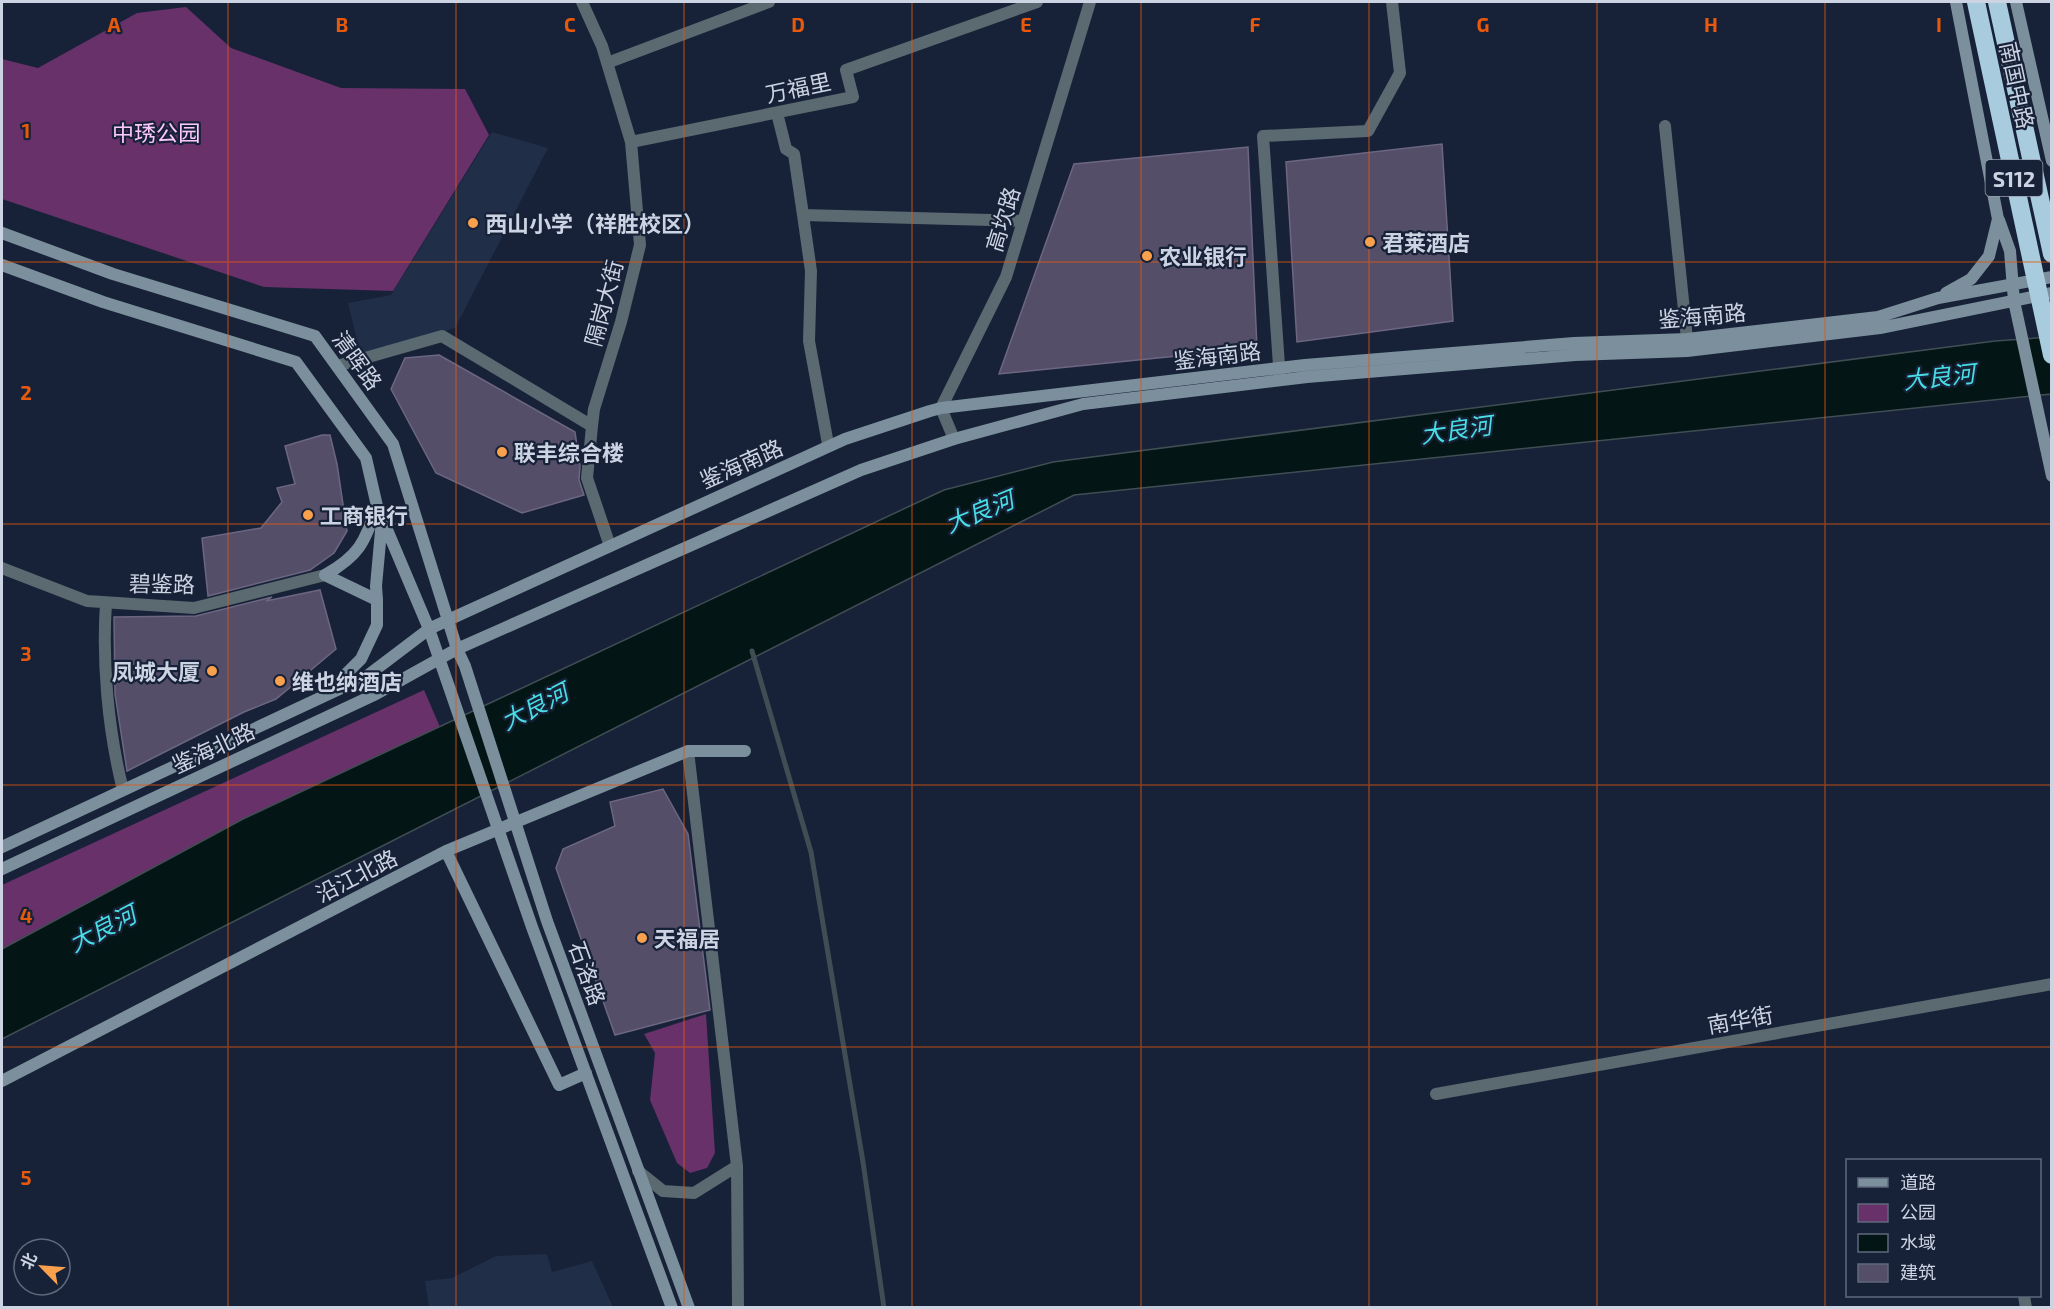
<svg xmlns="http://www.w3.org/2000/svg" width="2053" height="1309" viewBox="0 0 2053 1309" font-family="'Exo 2','Noto Sans SC',sans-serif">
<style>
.built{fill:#202e48}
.green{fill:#68316a}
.water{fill:#041516;stroke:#404e54;stroke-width:1.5}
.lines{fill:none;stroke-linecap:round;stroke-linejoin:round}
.stream{stroke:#404e54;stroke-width:5}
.building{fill:#544e69;stroke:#6c6683;stroke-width:1.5}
.street{stroke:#5b6970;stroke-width:12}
.secondary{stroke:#7b909c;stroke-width:12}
.highway{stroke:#a9cbde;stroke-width:18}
.grid{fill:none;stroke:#e8590c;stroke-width:1.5;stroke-opacity:0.55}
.poi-dot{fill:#f9a04d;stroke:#172238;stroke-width:2}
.labels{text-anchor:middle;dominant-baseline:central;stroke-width:4.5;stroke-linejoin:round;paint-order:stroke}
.shield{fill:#172238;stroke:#969fb0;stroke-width:1.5}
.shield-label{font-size:21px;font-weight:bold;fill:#ccd4e3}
.street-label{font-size:22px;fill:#ccd4e3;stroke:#172238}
.park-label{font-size:22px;fill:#fec8fe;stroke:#172238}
.poi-label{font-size:22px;font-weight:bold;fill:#ccd4e3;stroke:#172238;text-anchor:start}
.water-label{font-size:24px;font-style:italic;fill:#48dee5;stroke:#172238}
.grid-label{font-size:20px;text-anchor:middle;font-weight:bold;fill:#e8590c;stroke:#172238;stroke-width:4.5;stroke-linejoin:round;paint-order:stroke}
</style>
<rect width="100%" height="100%" fill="#172238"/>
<!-- built -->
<path class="built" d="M492,132L548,148L455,328L361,356L348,303L391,295Z
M547,1254L552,1272L592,1261L613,1307H429L425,1281L452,1278L496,1256Z"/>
<!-- green -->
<path class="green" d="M186,7L231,48L341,88L465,89L489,135L393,291L264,287L2,199V59L38,68L137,13Z
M424,690L440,727L243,819L2,949V885Z
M706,1014L715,1153L707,1168L690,1173L677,1163L650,1100L655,1053L644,1034Z"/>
<!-- water -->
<path class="water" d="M2051,337V394L1074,495L2,1039V949L243,819L944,490L1053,462L1995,341Z"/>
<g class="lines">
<!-- stream -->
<path class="stream" d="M752,651L811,852L863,1162L884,1308"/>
</g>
<!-- building -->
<path class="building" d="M1442,144L1453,321L1297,342L1286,162Z
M1248,147L1257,348L999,374L1074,164Z
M439,355L575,432L580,466L579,480L584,495L522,513L436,473L391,389L405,358Z
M322,435H330L337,464L347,531L334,553L310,570L208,596L202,538L261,528L282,502L277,488L295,484L285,446Z
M320,590L336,649L276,699L244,712L127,771L115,694L114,617L196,616L272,597L266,601Z
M663,789L688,834L710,1010L615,1035L556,868L563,849L615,826L610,802Z"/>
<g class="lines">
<!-- street -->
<path class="street" d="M582,2L602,46L631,142L640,245L621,322L594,409L592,426L587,478L610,546
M607,63L769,2
M777,113L786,149L794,154L803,215L1023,221
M1665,126L1687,339
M631,142L853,97L846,70L1037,2
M803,215L811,271L809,341L828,444
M337,366L442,336L592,426
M1280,380L1263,136L1368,131L1400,73L1392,2
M954,439L941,408L1006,277L1090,2
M2,568L87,601L194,608L325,575
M106,603C102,662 108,728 122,786
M1436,1094L2052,984
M737,1166L738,1308
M638,1171L663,1191L694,1193L737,1166L688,751
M2024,1296L2026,1308"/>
<!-- secondary -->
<path class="secondary" d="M2016,2L2052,161
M1999,220L2010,251L2014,301L2052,476
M2,233L113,274L315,336L393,444L457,649L465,666L547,921L689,1308
M2,265L103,302L296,362L366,458L377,506L429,629L532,927L672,1308
M1946,293L1971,279L1989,256L1998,219L1956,2
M325,575L377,600V625L361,659L330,690
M325,575C360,555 364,543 377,506
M377,600L376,586L382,520
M2,847L367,676L429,629L448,620L845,439L930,411L941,408L1305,365L1574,343L1687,339L1878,317L1938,298L2052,277
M446,851L559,1085L586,1073
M2,869L376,694L457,649L861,470L954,439L1083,404L1307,377L1575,355L1687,351L1880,328L2052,293
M2,1081L446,851L688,751H745"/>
<!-- highway -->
<path class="highway" d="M1976,2L2052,355
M1997,2L2052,254"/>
</g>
<!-- grid -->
<path class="grid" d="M228,2V1308M456,2V1308M684,2V1308M912,2V1308M1141,2V1308M1369,2V1308M1597,2V1308M1825,2V1308M2,262H2052M2,524H2052M2,785H2052M2,1047H2052"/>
<!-- markers -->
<g class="poi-dot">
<circle cx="473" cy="223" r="6"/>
<circle cx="1370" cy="242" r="6"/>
<circle cx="1147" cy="256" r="6"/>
<circle cx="502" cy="452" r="6"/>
<circle cx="308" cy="515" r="6"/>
<circle cx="212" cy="671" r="6"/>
<circle cx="280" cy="681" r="6"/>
<circle cx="642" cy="938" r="6"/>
</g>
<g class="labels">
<!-- shield labels -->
<rect class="shield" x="1985.5" y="160" width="57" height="36" rx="4.5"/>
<g class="shield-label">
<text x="2014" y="178">S112</text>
</g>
<!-- street labels -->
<g class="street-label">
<text transform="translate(2018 85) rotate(78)">南国中路</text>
<text transform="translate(798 87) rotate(-12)">万福里</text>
<text transform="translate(1002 219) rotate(-73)">高坎路</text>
<text transform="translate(603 303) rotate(-75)">隔岗大街</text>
<text transform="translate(1702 315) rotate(-5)">鉴海南路</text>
<text transform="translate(1217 355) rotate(-7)">鉴海南路</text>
<text transform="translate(358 360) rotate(54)">清晖路</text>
<text transform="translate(741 463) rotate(-24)">鉴海南路</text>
<text transform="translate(162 583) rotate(1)">碧鉴路</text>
<text transform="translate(213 747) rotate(-25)">鉴海北路</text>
<text transform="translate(356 875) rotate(-27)">沿江北路</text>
<text transform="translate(588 973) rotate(70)">石洛路</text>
<text transform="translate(1740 1019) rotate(-10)">南华街</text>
</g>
<!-- park labels -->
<g class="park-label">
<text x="156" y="132">中琇公园</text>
</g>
<!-- poi labels -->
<g class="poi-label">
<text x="485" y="223">西山小学（祥胜校区）</text>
<text x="1382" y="242">君莱酒店</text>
<text x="1159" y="256">农业银行</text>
<text x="514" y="452">联丰综合楼</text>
<text x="320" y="515">工商银行</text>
<text x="200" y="671" text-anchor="end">凤城大厦</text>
<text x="292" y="681">维也纳酒店</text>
<text x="654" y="938">天福居</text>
</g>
<!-- water labels -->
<g class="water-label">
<text transform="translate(1939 376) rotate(-6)">大良河</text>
<text transform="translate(1456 429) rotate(-8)">大良河</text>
<text transform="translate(979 511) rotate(-22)">大良河</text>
<text transform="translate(534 706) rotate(-27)">大良河</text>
<text transform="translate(102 928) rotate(-27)">大良河</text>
</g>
</g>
<g class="grid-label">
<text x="114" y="32">A</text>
<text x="342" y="32">B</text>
<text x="570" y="32">C</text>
<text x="798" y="32">D</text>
<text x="1026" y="32">E</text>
<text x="1255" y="32">F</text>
<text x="1483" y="32">G</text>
<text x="1711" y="32">H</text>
<text x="1939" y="32">I</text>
<text x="26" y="138">1</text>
<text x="26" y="400">2</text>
<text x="26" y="661">3</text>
<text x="26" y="923">4</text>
<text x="26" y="1185">5</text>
</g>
<!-- border -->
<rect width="2053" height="1309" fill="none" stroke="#ccd4e3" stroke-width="6"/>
<!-- legend -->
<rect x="1846" y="1159" width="195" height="138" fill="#172238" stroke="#5f697c" stroke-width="1.5"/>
<rect x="1858" y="1178" width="30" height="9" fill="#7b909c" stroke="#5f697c" stroke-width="1.5"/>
<text x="1900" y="1189" font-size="18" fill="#ccd4e3">道路</text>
<rect x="1858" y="1204" width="30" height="18" fill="#68316a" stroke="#5f697c" stroke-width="1.5"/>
<text x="1900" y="1219" font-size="18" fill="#ccd4e3">公园</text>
<rect x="1858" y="1234" width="30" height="18" fill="#041516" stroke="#5f697c" stroke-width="1.5"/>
<text x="1900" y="1249" font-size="18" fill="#ccd4e3">水域</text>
<rect x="1858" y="1264" width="30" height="18" fill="#544e69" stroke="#5f697c" stroke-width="1.5"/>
<text x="1900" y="1279" font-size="18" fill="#ccd4e3">建筑</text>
<!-- north arrow -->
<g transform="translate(42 1267) rotate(295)"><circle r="28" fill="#172238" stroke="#5f697c" stroke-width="1.5"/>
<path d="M0-4.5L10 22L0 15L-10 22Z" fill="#f9a04d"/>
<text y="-9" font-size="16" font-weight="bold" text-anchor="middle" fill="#ccd4e3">北</text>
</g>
</svg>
